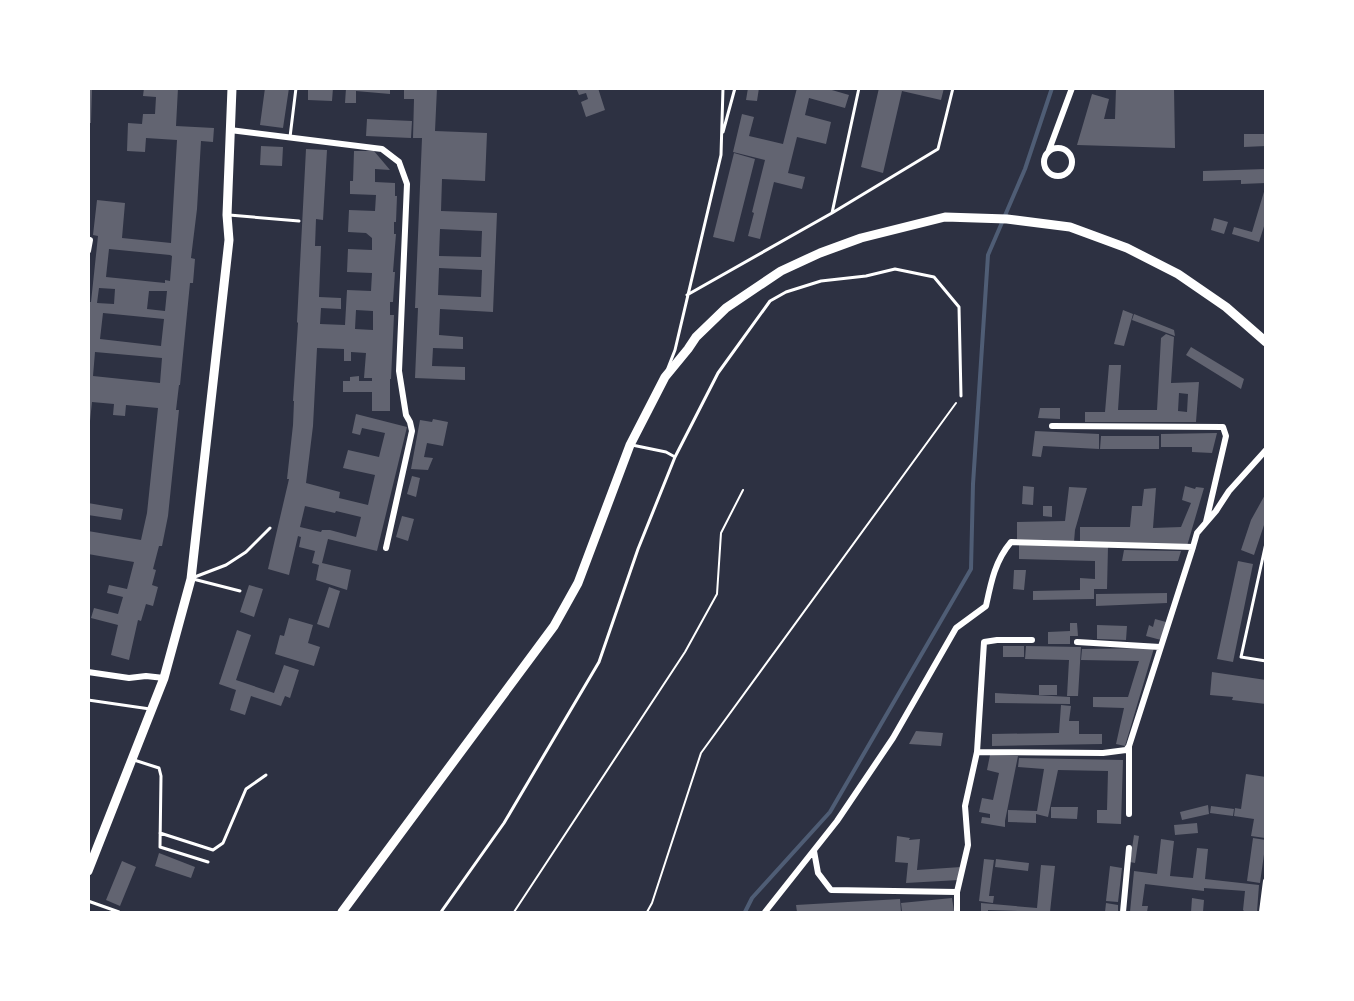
<svg xmlns="http://www.w3.org/2000/svg" width="1354" height="1001" viewBox="0 0 1354 1001" font-family="'Noto Sans',sans-serif">
<style>
.lines{fill:none;stroke-linecap:round;stroke-linejoin:round}
.stream{stroke:#4f5d75;stroke-width:4}
.building{fill:#626471;fill-rule:evenodd}
.path{stroke:#fff;stroke-width:2}
.service{stroke:#fff;stroke-width:3}
.minor{stroke:#fff;stroke-width:6}
.primary{stroke:#fff;stroke-width:9}
</style>
<rect width="100%" height="100%" fill="#2d3142"/>
<g class="lines">
<!-- stream -->
<path class="stream" d="M745,912L752,898L830,812L971,569L973,484L988,255L1025,169L1052,88"/>
</g>
<!-- building -->
<path class="building" d="M88,88H92L91,123H88Z
M144,88H178L176,126L214,128L213,142L201,141L197,209L191,258L195,259L193,283H190L180,385H179L176,410H179L168,516L162,546H159L153,569L156,570L152,585L158,587L153,606L146,604L141,621L138,620L129,660L111,655L118,625L91,618L94,608L118,614L123,597L107,593L109,585L127,589L134,562L88,554V531L141,540L147,513L158,408L126,405L125,416L113,415L114,404L92,402L90,421H88V302H91L98,236L93,235L97,200L125,203L122,238L171,243L177,140L146,138L145,152L127,151L128,123L142,124L143,114H155L156,97L143,96ZM109,249L170,255L172,256L170,281L165,280V283L106,277ZM99,288L115,289L114,304L97,303ZM149,291H167L165,311L147,309ZM103,313L164,319L161,346L100,339ZM95,352L162,358L160,383L93,376Z
M265,88H289L283,128L260,125Z
M308,88H333L332,101L308,100Z
M346,88H390V94L356,91V103H345Z
M404,88H437L435,131L487,133L485,181L442,179L441,211L497,213L493,312L440,309L439,335L463,337V349L433,348L432,366L465,367V380L415,378L418,308H415L422,138H413L414,99H404ZM440,229L482,231L481,257L439,256ZM439,268L482,270L481,297L438,295Z
M576,88H598L605,110L586,117L581,102L588,99L586,93L579,95Z
M748,88H759L757,101L746,100Z
M797,88H825L849,95L845,108L809,98L805,115L831,122L826,144L797,137L788,173L805,177L802,189L774,182L760,239L748,236L754,213L752,212L765,160L733,152L742,114L754,117L749,136L783,144Z
M879,88H944L941,100L902,91L883,173L861,167Z
M1116,88H1174L1175,148L1077,145L1092,94L1109,99L1104,119H1115Z
M367,119L412,121L411,138L366,136Z
M1244,134H1266V146L1244,147Z
M261,146L283,147L282,166L260,165Z
M306,149L327,150L323,220L316,219L315,246H321L319,297L341,298V309L321,308L320,324L345,325L347,290L371,291L372,273L347,272L348,249L372,250V238L366,233L348,232L349,210L375,211L376,195L350,194V181H353L354,151H374L390,170L375,169V182L395,183V196H397L396,222H394V234H396L393,272H395L393,302H390V315H394L391,379H390V411H372V392H343V381H350V377L359,376V381H372V378H364L366,353L351,352V361H344V349L317,348L313,426L306,483L340,492L339,498L368,505L375,475L343,468L348,450L379,457L385,433L362,428L360,435L352,433L356,414L407,427L377,551L328,539L322,563L351,570L347,590L316,580L319,565L312,563L315,551L299,547L301,537L298,536L289,575L268,569L289,479H287L293,425L294,401H293L298,323L297,322ZM356,310L373,311V330L355,329ZM305,506L335,513L336,511L361,517L356,537L330,530H322L321,532L300,527Z
M734,153L755,159L734,242L713,237Z
M1266,169V183L1241,184V180L1203,181V171Z
M1266,185V220L1259,242L1232,234L1234,227L1252,232Z
M1214,218L1228,222L1224,234L1211,230Z
M1123,310L1133,314L1124,346L1114,344Z
M1134,314L1174,330L1175,336L1132,320Z
M1166,334L1174,337L1171,383L1199,382L1196,422H1085V412H1105L1109,365H1121L1118,410H1157L1161,338ZM1179,393L1188,394L1187,412L1178,411Z
M1191,347L1244,379L1241,389L1186,355Z
M1040,408H1060V419L1038,418Z
M433,419L448,422L443,446L427,443L424,457L433,458L428,470L411,469L420,420L432,422Z
M1035,431L1099,434V449L1043,446L1041,457L1032,456Z
M1217,433L1212,453L1192,452V447H1161V434Z
M1101,436H1159V449H1100Z
M412,476L420,478L416,497L407,494Z
M1023,486L1034,487L1033,505L1022,504Z
M1185,486L1195,489L1196,487L1204,488L1187,546L1080,542V527H1130L1132,506H1142L1144,489L1156,488L1153,528L1181,527L1191,503L1182,500Z
M1069,487L1087,488L1075,530L1074,542H1017V522L1065,521Z
M1266,493V519L1254,555L1241,550L1251,520Z
M88,503L123,509L121,520L88,515Z
M1043,506H1052V517L1043,516Z
M402,516L414,519L408,541L396,537Z
M1019,545L1108,547L1107,589H1094V599L1033,600V591L1080,590V578L1095,579V561L1019,559Z
M1124,550L1181,551L1178,561H1122Z
M1238,561L1253,564L1233,662L1217,659Z
M1014,570H1026L1024,590L1013,589Z
M249,585L263,589L254,617L240,612Z
M329,587L340,591L329,628L317,624Z
M1167,593V603L1096,606V594Z
M289,618L313,625L308,643L320,647L314,666L275,654L280,635L284,636Z
M1155,619L1166,622L1161,640L1146,636L1149,625L1153,627Z
M1070,623H1077L1078,636H1070V644H1048V632L1070,631Z
M1097,625L1127,626L1126,640L1097,639Z
M237,630L251,635L236,680L274,693L284,665L299,670L290,698L285,696L281,706L251,696L245,715L230,710L236,690L219,684Z
M1003,646H1024V657H1003Z
M1026,646L1081,647L1078,696H1067L1069,660L1025,659Z
M1154,648L1125,746L1116,744L1124,708L1093,707V697H1128L1139,661L1081,660L1082,649Z
M1212,672L1266,680V704L1232,700L1233,697L1210,695Z
M1039,685H1057V695H1039Z
M995,693L1070,697V704L995,703Z
M1061,705L1071,706L1069,721H1079V734H1102V744L992,746V734L1059,733Z
M916,731L943,733L941,746L909,744Z
M990,755L1018,756L1005,821V827L981,823L982,817L990,818V814L979,812L982,798L993,800L999,773L987,770Z
M1019,758L1123,760L1121,824L1097,823V810H1107L1108,771L1058,770L1048,817L1036,814V823L1008,822V810L1037,811L1044,769L1018,767Z
M1246,774L1266,777L1265,838L1251,836L1254,819L1234,816L1235,808L1241,809Z
M1208,805L1209,814L1182,820L1180,812Z
M1211,806L1234,809L1233,816L1210,813Z
M1051,807H1078L1077,819L1051,818Z
M1197,823L1198,833L1175,835L1174,825Z
M1134,835L1139,836L1135,863L1130,862Z
M897,836L910,838L909,840L920,839L917,870L961,867L959,880L906,883L908,863L895,862Z
M1253,838L1266,840L1260,883L1247,881Z
M1161,839L1174,841L1170,876L1193,878L1197,848L1208,849L1205,879L1259,885L1257,912H1245L1243,910L1245,891L1204,888V891L1145,884L1142,906H1148L1147,912H1130L1134,871L1157,874Z
M159,853L195,867L191,878L155,866Z
M984,859L994,860L989,896H994L993,903L979,901Z
M996,859L1029,863L1028,871L995,867Z
M122,861L136,867L120,906L106,900Z
M1041,865L1055,866L1050,912L988,910V912H981V903L1037,908Z
M1110,866L1122,868L1118,902L1106,901Z
M952,898L954,911L902,912L901,903Z
M1192,898L1204,900L1203,912H1191Z
M900,899L901,912H797L796,905Z
M1106,903L1118,905V912H1105Z"/>
<g class="lines">
<!-- path -->
<path class="path" d="M514,912L685,652L717,594L721,533L743,490
M647,912L652,903L701,753L956,403"/>
<!-- service -->
<path class="service" d="M723,132L735,88
M290,137L296,88
M832,213L859,88
M229,215L299,221
M687,295L832,213L938,149L953,88
M668,368L675,350L721,155L723,88
M675,457L718,373L770,301L786,292L821,281L866,276L895,269L934,277L959,307L961,396
M1266,543L1241,657L1266,661
M192,578L226,565L246,552L270,528
M193,579L240,591
M88,700L150,709
M134,760L159,768L161,776L160,847L208,862
M160,833L213,850L223,843L246,789L266,775
M88,901L119,912
M441,912L504,823L599,662L638,549L675,457L666,452L632,445"/>
<!-- minor -->
<path class="minor" d="M230,130L382,149L399,162L407,184L399,371L406,415L410,422L412,431L386,548
M1044 162a14 14 0 1 1 28 0a14 14 0 1 1-28 0Z
M1049,150L1072,88
M88,251L90,240
M1052,426L1223,427L1226,436L1206,522
M1077,642L1160,647
M88,672L129,678L146,676L164,678
M1129,747V814
M977,752L1103,753L1126,750L1129,746L1193,547
M814,851L818,873L831,890L957,892
M765,912L837,821L893,738L956,628L986,606C991,582 995,561 1011,542L1193,547L1197,533L1216,511L1229,491L1266,450
M957,912V892L968,845L965,806L977,752L984,642L997,640H1032
M1123,912L1129,848
M1262,912L1266,881"/>
<!-- primary -->
<path class="primary" d="M88,871L164,678L191,579L229,240L227,215L232,88
M342,912L554,626L578,583L630,445L665,377L688,349L696,337L726,308L781,271L820,253L861,238L945,217L1007,219L1070,227L1127,248L1178,274L1226,307L1266,342"/>
</g>
<!-- border -->
<rect width="1354" height="1001" fill="none" stroke="#ffffff" stroke-width="180"/>
</svg>
